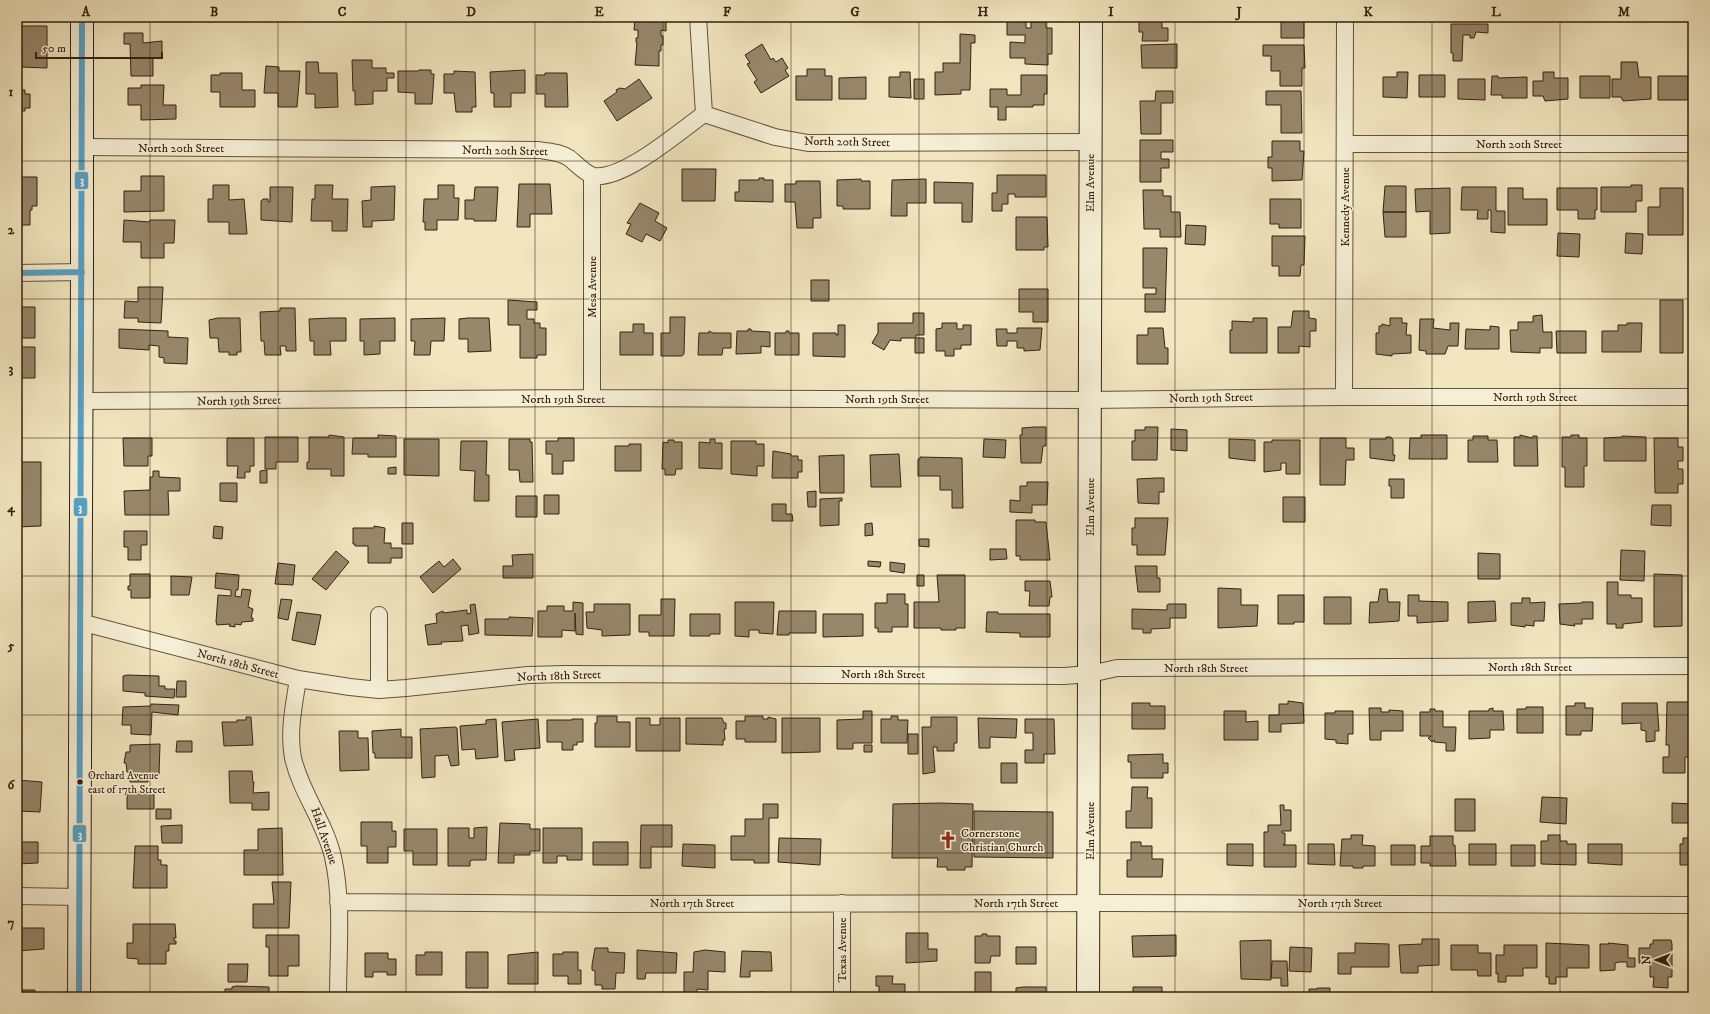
<svg xmlns="http://www.w3.org/2000/svg" width="1710" height="1014" viewBox="0 0 1710 1014" font-family="'IM FELL DW Pica',serif">
<style>
.building{fill:#97876b;stroke:#36210e}
.lines{fill:none;stroke-linecap:round;stroke-linejoin:round}
.street-casing{stroke:#65523a;stroke-width:18}
.secondary-casing{stroke:#36210e;stroke-width:24}
.street{stroke:#f6efd6;stroke-width:16}
.secondary{stroke:#f6efd6;stroke-width:22}
.bus-1-casing{stroke:#f6efd6;stroke-width:9}
.bus-1{stroke:#5aa1c3;stroke-width:6}
.grid{fill:none;stroke:#36210e;stroke-width:1;stroke-opacity:0.55}
.bus-dot{fill:#36210e;stroke:#f6efd6;stroke-width:1.5}
.labels{text-anchor:middle;dominant-baseline:central;stroke-width:3;stroke-linejoin:round;paint-order:stroke}
.bus-label{font-size:11px;fill:#36210e;stroke:#f6efd6;text-anchor:start}
.street-label{font-size:12px;fill:#36210e;stroke:#f6efd6}
.poi-label{font-size:12px;fill:#36210e;stroke:#f6efd6;text-anchor:start}
.line-badge{stroke:#f6efd6;stroke-width:1.5}
.badge-label{font-size:11px;text-anchor:middle;font-weight:bold;fill:#fff}
.neatline{fill:none;stroke:#36210e;stroke-width:1.5}
.grid-label{font-size:13px;text-anchor:middle;font-weight:bold;fill:#36210e}
</style>
<rect width="100%" height="100%" fill="#f1e6c0"/>
<filter id="stains"><feTurbulence type="fractalNoise" baseFrequency=".005" numOctaves="4"/><feColorMatrix values="0 0 0 0 .2 0 0 0 0 .09 0 0 0 0 .02 0 0 0 .5 -.17"/></filter>
<radialGradient id="worn" r=".72"><stop offset=".6" stop-color="#630" stop-opacity="0"/><stop offset="1" stop-color="#630" stop-opacity=".3"/></radialGradient>
<!-- building -->
<path class="building" d="M1139,17H1162V28H1168V41H1142L1143,32H1139Z
M1281,17H1304V38H1281Z
M635,18L666,19V31L661,30V36H663V45H661V51H659V66L635,65L637,42H636V38H638V30H634Z
M1007,21L1026,22V28H1031V22H1046V28H1052V54H1048V65L1025,64V58H1010V42L1025,43V35H1007Z
M1451,24H1488V33L1476,32L1474,38H1470V35H1463L1462,61H1453V53H1451Z
M20,26H47V68L21,67V60H17V42H20Z
M124,33H143V43L162,41V58H153V76H131L130,44H124Z
M960,34L975,35V43H971L970,90H961V94L935,95V72H943V63H960Z
M762,44L771,60L773,58L776,62L782,58L788,68L785,70L789,76L761,93L754,82L757,80L747,64L750,63L745,55Z
M1177,44V68H1142L1141,45Z
M1263,45H1304L1305,68H1302V86H1280V71H1271V56H1263Z
M352,60H372V68H386V73H394V78H387V91H373V104L355,105V91H353Z
M306,62H318L319,73H337L338,107L315,108V94H306Z
M1621,62H1637L1639,77H1651V99L1623,101L1621,97H1612V79H1621Z
M266,66L279,67V71H300L297,107H278V93H264Z
M807,69H825V76H832V100H796V76H807Z
M419,70H431V74H434L432,104H415V93L398,92V71H418Z
M525,70V93H511V107H494V93H491L490,72Z
M454,71L475,72L476,107H472V112H456L454,93H444V74H454Z
M900,72H910L911,98L889,97V77H900Z
M1397,72H1408L1407,98L1383,97V77H1397Z
M1543,72H1554V78H1568V99L1545,101L1543,96H1533V81H1543Z
M220,73H242V90H255V107H220V92H211V75H220Z
M545,73H567L568,107H545V94H536V75H545Z
M1021,75H1047V94H1044V105H1033V107H1006V120H998V107H990V89H1007V95H1021Z
M1419,75H1445V97H1419Z
M1492,76H1498V78L1527,77V98H1502V95H1491Z
M1580,76H1610V98H1580Z
M1658,76H1688V100H1658Z
M866,77V99H839V78Z
M639,79L652,98L617,121L604,101L617,92L616,90L620,88L625,89Z
M914,79H924V99H914Z
M1458,79H1485V100L1458,99Z
M141,85H164L163,105H176V119L141,120V105H128V88H141Z
M17,90H25V94H30V108H25V111H17Z
M1156,91H1173V103H1161V134H1141L1140,101H1155Z
M1266,91H1301L1302,133H1281V105H1266Z
M1140,140H1173V152H1161V159H1169V168H1161V182H1140Z
M1272,141H1300V151H1304L1302,180L1272,181V168H1268V157H1272Z
M682,169H716L715,201H682Z
M997,175H1046V197H1015V194H1008V204H1002V211H992V193H997Z
M141,176H164V211L124,212V191H141Z
M17,177H37V206H32V210H30V225H17Z
M759,178H764V180H773V202L735,201V192H739V180H759Z
M861,179V181H870V209H843V206H837V180Z
M926,179V203H907V216H891L892,180Z
M796,181H820L821,218H813V228H797L795,202H785V184H796Z
M934,182L973,183L972,222H962V203H934Z
M519,184H550L552,214H530V227H517Z
M213,185H229V200L244,199L247,234H229V222H208V199H213Z
M315,185H333L332,199H348L347,231H332V221H311L312,199H315Z
M438,185H454V198H459L458,220H437V230H425V222H423L424,199H438Z
M1631,185H1642V201H1636V212H1601V187H1631Z
M395,186L394,220L372,221V227H363L362,201L371,200V187Z
M1385,186H1406V212H1383Z
M270,187H293L292,222L261,220V201L263,199H268V202H270Z
M475,187H498L496,221H474V219H465V200H474Z
M1462,187H1496V211H1505V233L1491,232V210H1488V219H1477L1478,210H1461Z
M1450,188V233L1430,234V211L1416,212L1415,189Z
M1508,188H1523V199H1547V225H1508Z
M1557,188H1597V210H1595V219H1578V210H1557Z
M1660,188H1683V235H1648V207H1660Z
M1143,190H1163V196H1171V212H1180L1181,237H1160V229H1144Z
M1270,199H1301V228H1279V224H1270Z
M640,203L659,213L655,221L667,228L660,241L646,234L642,242L626,234L631,224L627,223Z
M1383,212H1406V237H1385Z
M1016,217H1047L1048,247H1044V250H1016Z
M124,220L149,222L150,220H175L174,243H164V258H141V242H123Z
M1186,225L1206,226L1205,245L1185,244Z
M1558,233L1580,234L1579,257L1557,256Z
M1626,233L1643,234L1642,254L1625,253Z
M1272,236H1305L1304,265H1301L1300,276H1279V266H1272Z
M1143,248H1167L1165,312H1145V294H1156V288H1143Z
M811,280H829V301H811Z
M138,287H163L161,323L138,322V318H124L125,301L138,302Z
M1019,289H1048V322H1033V312H1019Z
M508,300L537,302V310H527V319H534V323H540V328H546V355H537V358H520V325H508Z
M1660,300H1683V353H1660Z
M17,307H35V338H17Z
M280,308H295L296,351H286V346H280L281,355H265L264,341H261L260,312L280,311Z
M1293,311H1309V318L1316,319V331H1310V347L1299,346V353H1278V327H1291Z
M913,313H924V335H916V338H924V353H915V338H901V341L890,340L884,350L872,343L878,333V323H913Z
M1542,315L1543,332H1552V348H1540V353L1511,352L1510,330H1518V322H1533V316Z
M670,317H685L684,354L682,356H661V333H670Z
M218,318H240L241,352H237V355H229V352H219L218,338H210L209,320Z
M331,318H346V341H330L331,355H314V341H310L309,319Z
M395,318V341H380V354L364,355V341H360V319Z
M445,318L444,341H431L430,355H414L415,341H411V319Z
M468,318H489L491,351L468,352V339H459V319Z
M1253,318H1267V353H1230V330H1232V321L1253,322Z
M1390,318H1402V323H1407L1406,335H1411V353L1392,354V356L1376,354V333H1379V326H1382V324L1390,326Z
M1420,319H1434L1433,328L1450,330V323H1459L1458,346H1448L1445,354H1426V351L1419,350Z
M942,323H957V329H963V325H971V345H961V349H954V356H945V351H936V329L942,328Z
M1627,323H1642L1641,352H1602V331H1618V325H1627Z
M633,324H644V333H653V355H620V332H633Z
M838,325H845V357L813,356V333H836V335H838Z
M1490,326L1499,327V349H1465L1466,329L1490,330Z
M1017,328H1042L1040,350L1024,351V348H1017V341H1007V346H997L996,329H1007V333H1017Z
M1148,328H1163L1165,348H1168V364H1137V335H1148Z
M119,329L168,331V337L188,338L187,364L164,363V358L159,357V346L149,345V350L119,348Z
M748,329H751V331L770,332V347L761,346V353L736,354L737,331H748Z
M709,331L713,333H731V348H723L722,355H698L699,333H709Z
M786,331H789V333H799V355H775V333H786Z
M1556,331H1586V353H1557Z
M17,347H35V378H17Z
M1035,427H1046V446H1043L1041,463H1021L1020,435H1022V428Z
M1145,427H1158L1157,460H1132V441H1135V430H1145Z
M1171,429L1187,430V451L1171,450Z
M329,435L344,437V476H331V469H307V462H309V437H329Z
M378,435L396,436V457H368V454H352L353,438H378Z
M1421,435H1447V459H1409L1410,438H1421Z
M1520,435L1532,438L1533,436H1537L1538,466H1514V437H1520Z
M1571,435H1579V438H1587V466H1584V487H1565V467H1562V437H1571Z
M1473,436H1488V440H1497L1498,462H1468V440H1473Z
M1622,436L1646,437V461H1604V438L1622,437Z
M265,437H298V462H276V469H265Z
M1386,437H1391L1393,440V455H1395L1394,461L1370,458V439H1386Z
M123,438H152V456H148V466H124Z
M227,438H254V466H250V472H245V478H237L238,466H227Z
M558,438H574V461H563V474H552V454H546V441H558Z
M1320,438H1346V448H1354V460H1346L1345,485H1320Z
M1654,438H1678V447H1683V461H1678V469H1683V484H1678V493H1655Z
M404,439H439V476L404,475Z
M509,439H530V442H532L533,482H520L519,470H509Z
M710,439H715V443H722V469L699,468V442L710,443Z
M984,439L1006,440L1005,458L983,457Z
M1229,439L1255,440V461L1229,458Z
M668,440H674V442H682V469H676L675,475H665V469H662L663,442L668,443Z
M1272,440H1300V474H1286V463H1281V470L1264,472V442H1272Z
M461,441H487L486,475H489V501H474L475,471L460,470Z
M731,441H756V444H764V466H757V476L731,474Z
M629,444H641V471H615V446H629Z
M773,451L791,454V456H798V460H802V472H798V478H772Z
M899,454L901,487H871L870,455Z
M844,455V493H820L819,456Z
M920,457L962,458L963,508H952V490H940V476H918V459H920Z
M17,462H41V526L17,527Z
M396,467V474H388V468Z
M267,470V483H260V471Z
M153,471H159V477L180,478V491H168L169,515H125L124,491L150,490V477H153Z
M1156,478H1164V492H1159V504L1138,503L1137,479Z
M1389,479H1404V498H1391V486H1389Z
M1027,482H1048L1047,505H1032V513L1010,512V500L1020,501V486H1027Z
M220,483H237V502L220,501Z
M816,491V507H808L807,492Z
M544,495H559V514H544Z
M516,496H537V517H516Z
M1283,497H1305V522H1283Z
M842,498V501H839V525L820,526V499Z
M772,504H786V514H792L793,521H772Z
M1652,505H1671V526L1651,525Z
M1135,518H1168L1165,555H1137V545H1132V528H1135Z
M1016,520H1035V522H1046L1050,560H1020V556H1016Z
M402,523H413V544H402Z
M872,523L873,535L865,536V524Z
M214,526L223,527L222,539L213,538Z
M374,526L385,528L384,543H391V548H402V558H391V563H368V546H355V544H353V528H374Z
M17,528V550H20V569H17Z
M124,531H147V545H141V560H128V547H124Z
M919,539H929V547L919,546Z
M990,549H1006L1007,559L990,560Z
M1621,550L1645,551L1644,581L1620,580Z
M336,551L349,562L326,590L312,579Z
M1478,553L1500,554V579H1478Z
M533,554V578H503V566H513L512,555Z
M453,559L461,569L433,593L420,577L439,561L444,567Z
M868,561L881,562L880,567L868,566Z
M890,562L905,564L904,573L890,571Z
M278,563L295,565L293,585L275,584Z
M1135,566H1157V578H1160V592H1138Z
M216,573L239,575L238,590H236L235,596L241,597L242,589L251,590L248,607L253,609L251,618H253V621L242,622L241,625L235,624V627L229,626L230,624L217,625L216,622L218,595L231,596V590L215,588Z
M130,574H150V598H131V590H128V586H130Z
M1654,574L1682,575V626L1654,627Z
M917,575H924V586H917Z
M937,575H965V628H956V630H941V628H914V602H939Z
M171,576L192,577L189,595H171Z
M1025,581H1050L1052,597H1050L1049,606H1029L1030,591H1025Z
M1607,582H1618V595H1631V598H1642V622L1623,624V628H1616V624H1607Z
M1218,588L1241,589V605H1258L1257,626L1218,628Z
M1380,589H1387L1388,602H1400L1399,621L1369,623L1370,602H1378Z
M887,594H905V604H908V627H892V632H878V628H875V603H887Z
M1278,595H1304V622H1294V624H1278Z
M1408,595H1419V601L1448,602V621L1417,623V616H1408Z
M1324,597H1351V624H1324Z
M1522,598H1530V603L1545,602L1544,621H1534V626L1525,625V627L1511,625V603H1522Z
M281,599L292,600L288,620L278,618Z
M661,599H675L674,636H649V632H639V615H661Z
M1495,601L1496,621L1468,623V602Z
M573,602L583,603V635L576,634L575,613V631L562,630V637H538V611H547V606H564V611H573Z
M735,602H774L773,634L759,633V630H749V637L735,636Z
M1582,602H1593V619H1582V624H1574L1575,626L1560,624L1559,604L1582,603Z
M475,604L479,633L469,635L468,625L461,626L463,641L441,642L442,644L428,645L425,625L437,623L436,614L443,611V613L467,610V614L471,613L470,605Z
M594,604H630V635L602,636V630L587,628L586,612H594Z
M1169,604H1186V618H1170V628L1151,629V633H1143V629H1132V609L1167,610V605Z
M779,611H816V633H789V635H777Z
M297,612L321,615L315,645L292,640Z
M987,612H998V614H1050V637H1020V633L986,632Z
M690,614H720V634H710V636H690Z
M823,614H863V636L823,637Z
M509,617L533,618L532,636L485,635V619H509Z
M17,663H19V736H17Z
M127,675L159,676V686H165V689H175L174,698L145,696V693L123,691V676Z
M177,681H186V697H176Z
M1288,701L1303,703L1304,723L1281,724V732H1269V715H1279V704H1288Z
M1667,702H1690V744L1689,757H1685V773H1663V757H1669V745H1666Z
M1132,703H1150V706H1165V729H1132Z
M1575,703H1585V708H1593L1592,731H1581V735H1566V706H1575Z
M1622,703H1657L1659,731H1655V741L1646,742V731L1641,730V723L1622,724Z
M151,704L179,705L178,715L152,712L151,735L131,734V725H122L123,707L151,706Z
M1526,707H1543V733H1517V709H1526Z
M1369,708H1381V712H1389V710L1403,711V731H1381V740H1370Z
M1493,708V711H1503L1504,730H1490V738L1469,739V711H1489V709Z
M1430,709H1435V711H1443V727H1456L1455,751H1446V743L1434,742V740L1432,742L1428,738L1431,736H1420V712H1430Z
M863,711H872V743H853V749H837V720L863,719Z
M1224,711H1246V722L1258,721V740H1224Z
M1335,711H1353V734H1348V744L1336,743V740L1325,739V713H1335Z
M597,716H617V722H630V747H595V723H597Z
M745,716H763V719H768V717L776,719V742H745V739H736V721H745Z
M891,716H898V720H908L907,743H881V719H891Z
M246,717H251L253,745L224,746L222,722H237V720H246Z
M931,717H957V743H954V751H937V747H933L935,772L923,774L922,727H931Z
M636,718H650V725H660V718H680V751H636Z
M686,718H722L724,723H726V729H724L725,740H723V745L686,744Z
M782,718H820V752L782,753Z
M978,718L1017,719L1016,738L990,737V748H979Z
M496,719L498,757L476,759L475,749L462,750L460,726L486,724V720Z
M538,719L540,748L514,750L515,760L505,761L502,722Z
M572,719H583V742H577V745H573V750H562V742H547V720H572Z
M1025,719H1054L1055,754H1044V763H1025V750H1033V733H1025Z
M455,727L457,728L459,765L451,766L448,755L435,756V777L422,778L420,729Z
M401,729V737H412V758H375V753H373L372,731Z
M339,731H358V738H368L369,770L340,771Z
M908,734H918V754H908Z
M177,741H192V752H176Z
M160,744L159,775H148V782H130V772H127L126,763H124L126,752H130V745Z
M864,745H872V752H864Z
M1163,754V763H1168V773H1163V778H1131V762H1128V755Z
M1001,763H1017V783H1001Z
M229,771H252L253,783L254,782L253,793L269,792V810H252V803H230Z
M17,780L42,782L40,812L18,811Z
M1132,787H1148L1147,798H1152V828H1126V811H1131Z
M141,790H154V809H127V792H141Z
M1542,797L1567,798L1566,824L1540,822Z
M1455,799H1475V831H1455Z
M939,803L973,804L972,867H965V870H947V867H937L938,858H892L893,804Z
M1672,803L1693,804V823H1672Z
M763,804H778V818H769V863H754V860H731V836H745V819H763Z
M1280,805H1284V810H1291V831H1282V833H1285V844L1283,845H1296V867H1264V832H1268V825H1281Z
M156,809H171V819H156Z
M974,811L1053,812V858L974,857Z
M361,822H392V831H396V847H388V863H367V846H361Z
M500,823L530,824V829H540V851H530V855H514V863H498Z
M182,825V843H162L161,826Z
M641,825H672V847H651V868H640Z
M487,827L486,860H473L470,861V866H448V828H469V838H474V828Z
M282,828L283,875H244V850H258V829Z
M543,828H582V860H567V856H557V863H543Z
M17,829L18,842H38V863L17,864Z
M404,829H437V865H413V851H404Z
M1351,835H1363L1362,845L1375,846V866H1363V868H1353V866H1340L1342,839H1351Z
M1548,835H1560V841H1567V844H1576V865L1541,864V841H1548Z
M1430,836H1453V845H1455L1456,866H1430V863H1421V846H1430Z
M779,838L821,839L820,865L778,862Z
M1683,838H1693V865H1680V844H1683Z
M593,842H628V865H593Z
M1131,842H1141V846H1152V859H1163L1162,877H1127V860H1131Z
M683,844L715,845V868L682,866Z
M1227,844H1253V866L1227,865Z
M1308,844H1334L1335,865L1308,864Z
M1469,844H1496V865H1469Z
M1588,844H1622V865L1588,863Z
M1391,845H1415V865H1391Z
M1511,845H1535V866H1511Z
M135,846H158V860H161V865H167V888H133Z
M272,882H291L289,928H253V904H274Z
M133,924H175L176,938H174V941H176V944H169V951H166V964H138V959L127,958V943H133Z
M17,928H44V949L17,951Z
M906,933H928V949H937V961L906,963Z
M982,934H987V936H1000V956H991L990,963H975V936H982Z
M266,935H299V966H288V976H269V947H266Z
M1176,935V956L1133,957L1132,936Z
M1422,939H1439V965L1418,966V973H1401L1399,945L1422,944Z
M1271,940V980L1241,979L1240,941Z
M1653,940H1671L1672,944V977H1668V988L1653,987L1654,977H1650V963H1639V948H1650V944H1653Z
M1355,943L1389,944V967H1351V974H1338V953H1355Z
M1546,943L1589,945V968H1567V977H1556V984H1549V977H1546Z
M1608,943L1628,945V958H1635V967H1627V962H1619L1615,963V970L1600,971V944H1609Z
M1451,945H1478V953H1491V976H1478L1477,970H1451Z
M1504,945H1537V968H1523V976H1506V982H1498V973L1496,974V955H1504Z
M1016,947H1036V964H1016Z
M1290,947L1312,948L1311,972L1289,971Z
M595,948H608V952L625,953L624,973H616L615,989H602V985H595V971L592,970V965Z
M637,950L677,953L676,973H646L645,979H637Z
M705,950L725,952V972L708,971V990L697,989V997H684V972H693L694,952Z
M742,951L771,952L772,971H750V977H740Z
M425,952H442V975H416V955H425Z
M466,952H488V988H466Z
M538,952V984H508V955Z
M563,952H578V970H581V984H568V976H553V954H563Z
M365,953H388V959H396V975H387V972H373V977H365Z
M1272,961H1287L1288,986H1281V978H1271Z
M228,964H248L247,982H228Z
M975,972H991V996L975,997Z
M876,976H893L892,984H905V997H879V986H876Z
M236,986L269,987V997H225V989H232V987Z
M1023,987H1046V997H1016V988Z
M1133,987H1162V997H1130L1133,996Z
M1317,988H1330V997H1309V989H1317Z
M17,990H35V997H17Z
M281,992H305V997H275V995H281Z
M760,992L773,993L772,997H760Z"/>
<g class="lines">
<!-- street casing -->
<g class="street-casing">
<path id="street" d="M698,17L704,114
M1345,144H1693
M82,147L539,150C550,152 560,152 569,158C576,163 585,174 594,176C624,180 680,131 704,114L775,137L808,143L1090,142
M592,176V398
M17,273L82,272
M1344,397L1345,17
M82,401L592,398L1090,400L1344,397H1693
M379,615V690
M80,622L298,679L350,687L379,690L406,688L528,675L565,674L1064,676L1090,674L1117,668L1693,666
M298,679C294,705 288,732 293,758C301,793 325,822 333,857C343,902 338,951 338,997
M17,896L79,897
M338,902L613,904L1108,903L1693,905
M842,997V903"/>
</g>
<!-- secondary casing -->
<g class="secondary-casing">
<path id="secondary" d="M79,997L82,272V17
M1088,997L1091,17"/>
</g>
<!-- street -->
<use href="#street" class="street"/>
<!-- secondary -->
<use href="#secondary" class="secondary"/>
<!-- bus-1 casing -->
<g class="bus-1-casing">
<path id="bus-1" d="M17,273L82,272
M79,997L82,17"/>
</g>
<!-- bus-1 -->
<use href="#bus-1" class="bus-1"/>
</g>
<!-- grid -->
<path class="grid" d="M150,17V997M278,17V997M406,17V997M535,17V997M663,17V997M791,17V997M919,17V997M1047,17V997M1175,17V997M1304,17V997M1432,17V997M1560,17V997M17,161H1693M17,299H1693M17,438H1693M17,576H1693M17,715H1693M17,853H1693"/>
<!-- icons -->
<defs>
<g id="church-bare" transform="scale(1.38)"><path d="M-1.2-6h2.4v3.5h3.3v2.4h-3.3V6h-2.4V-.1h-3.3v-2.4h3.3Z" fill="#8f2418" stroke="#f6efd6" stroke-width="2.5" paint-order="stroke"/></g>
</defs>
<g fill-rule="evenodd">
<use href="#church-bare" x="948" y="840"/>
</g>
<!-- markers -->
<circle class="bus-dot" cx="80" cy="782" r="3.5"/>
<g class="labels">
<!-- bus labels -->
<g class="bus-label">
<text x="88" y="776">Orchard Avenue<tspan x="88" dy="14">east of 17th Street</tspan></text>
</g>
<!-- street labels -->
<g class="street-label">
<text transform="translate(847 142) rotate(1)">North 20th Street</text>
<text x="1519" y="144">North 20th Street</text>
<text x="181" y="148">North 20th Street</text>
<text transform="translate(505 151) rotate(1)">North 20th Street</text>
<text transform="translate(1090 183) rotate(-90)">Elm Avenue</text>
<text transform="translate(1345 207) rotate(-90)">Kennedy Avenue</text>
<text transform="translate(592 287) rotate(-90)">Mesa Avenue</text>
<text x="1535" y="397">North 19th Street</text>
<text transform="translate(1211 398) rotate(-1)">North 19th Street</text>
<text x="563" y="399">North 19th Street</text>
<text x="887" y="399">North 19th Street</text>
<text transform="translate(239 401) rotate(-1)">North 19th Street</text>
<text transform="translate(1090 507) rotate(-90)">Elm Avenue</text>
<text transform="translate(238 664) rotate(15)">North 18th Street</text>
<text x="1530" y="667">North 18th Street</text>
<text x="1206" y="668">North 18th Street</text>
<text x="883" y="674">North 18th Street</text>
<text transform="translate(559 676) rotate(-2)">North 18th Street</text>
<text transform="translate(1090 831) rotate(-90)">Elm Avenue</text>
<text transform="translate(324 836) rotate(71)">Hall Avenue</text>
<text x="692" y="903">North 17th Street</text>
<text x="1016" y="903">North 17th Street</text>
<text x="1340" y="903">North 17th Street</text>
<text transform="translate(842 950) rotate(-90)">Texas Avenue</text>
</g>
<!-- poi labels -->
<g class="poi-label">
<text x="961" y="833">Cornerstone<tspan x="961" dy="14">Christian Church</tspan></text>
</g>
</g>
<g class="line-badge">
<rect x="74" y="171" width="15" height="19" rx="4" fill="#5aa1c3"/>
<rect x="73" y="497" width="15" height="20" rx="4" fill="#5aa1c3"/>
<rect x="72" y="824" width="15" height="19" rx="4" fill="#5aa1c3"/>
</g>
<g class="badge-label">
<text x="82" y="184">3</text>
<text x="80" y="511">3</text>
<text x="80" y="838">3</text>
</g>
<!-- margin -->
<rect width="1710" height="1014" fill="none" stroke="#f1e6c0" stroke-width="44"/>
<!-- north arrow -->
<g transform="translate(1656 960) rotate(270)" stroke="#f6efd6" stroke-width="3" paint-order="stroke">
<path d="M0-3L7 15L0 10L-7 15Z" fill="#36210e"/>
<text y="-6" font-size="11" font-weight="bold" text-anchor="middle" fill="#36210e">N</text>
</g>
<!-- scale -->
<path d="M36 52v6h126v-6" fill="none" stroke="#36210e" stroke-width="2"/>
<text x="42" y="52" font-size="12" fill="#36210e" stroke="#f6efd6" stroke-width="3" paint-order="stroke">50 m</text>
<rect x="22" y="22" width="1666" height="970" class="neatline"/>
<g class="grid-label">
<text x="86" y="16">A</text>
<text x="214" y="16">B</text>
<text x="342" y="16">C</text>
<text x="471" y="16">D</text>
<text x="599" y="16">E</text>
<text x="727" y="16">F</text>
<text x="855" y="16">G</text>
<text x="983" y="16">H</text>
<text x="1111" y="16">I</text>
<text x="1239" y="16">J</text>
<text x="1368" y="16">K</text>
<text x="1496" y="16">L</text>
<text x="1624" y="16">M</text>
<text x="11" y="96">1</text>
<text x="11" y="234">2</text>
<text x="11" y="373">3</text>
<text x="11" y="512">4</text>
<text x="11" y="650">5</text>
<text x="11" y="789">6</text>
<text x="11" y="927">7</text>
</g>
<rect width="100%" height="100%" filter="url(#stains)"/>
<rect width="100%" height="100%" fill="url(#worn)"/>
</svg>
